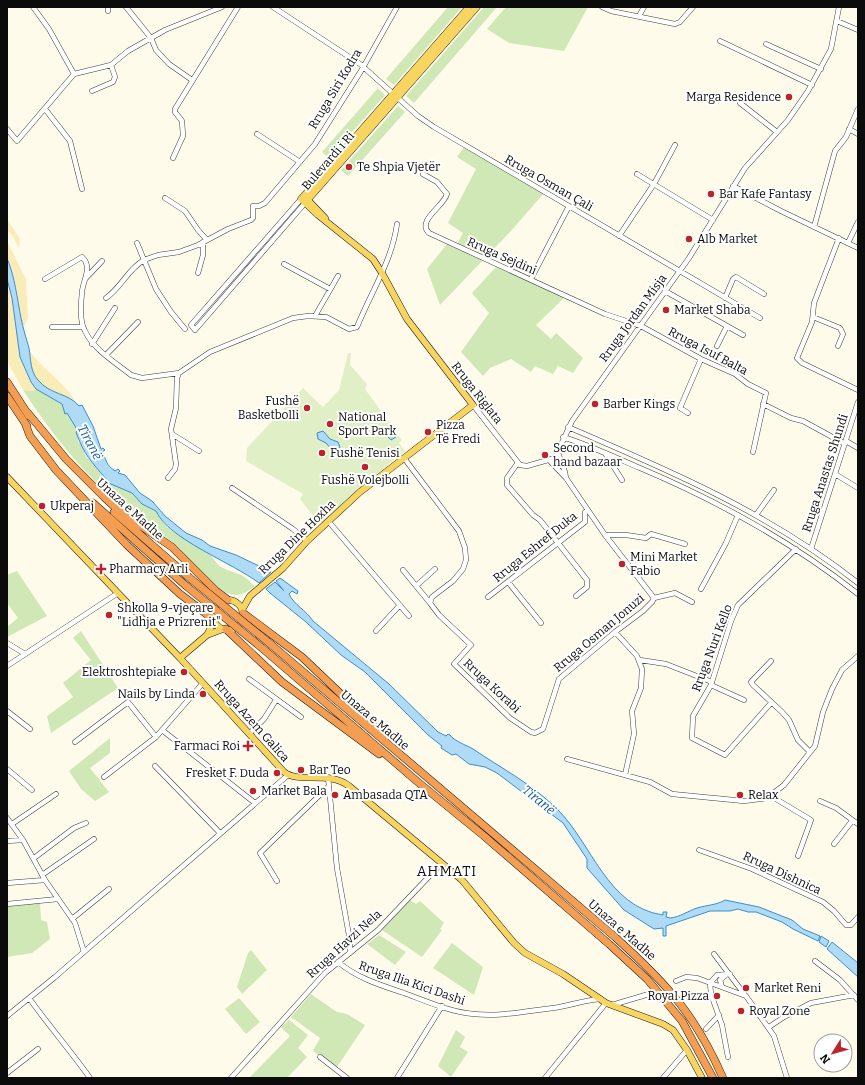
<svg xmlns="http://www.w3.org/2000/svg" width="865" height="1085" viewBox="0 0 865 1085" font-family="Bitter,serif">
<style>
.green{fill:#cfe8b5}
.sand{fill:#faecb7}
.pitch{fill:#e1efc6}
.water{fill:#afdbf6;stroke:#378fcc}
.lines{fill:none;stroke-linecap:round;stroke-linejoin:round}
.minor-casing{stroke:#3e3e3e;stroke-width:5.5}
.major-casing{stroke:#1c1c1c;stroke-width:7}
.highway-casing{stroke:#1c1c1c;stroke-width:8}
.minor{stroke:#fff;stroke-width:4.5}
.major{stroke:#f8d561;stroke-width:6}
.highway{stroke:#f49e53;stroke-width:7}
.highway-bridge-casing{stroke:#1c1c1c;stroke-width:8;stroke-linecap:butt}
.highway-bridge{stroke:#f49e53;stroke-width:7}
.poi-dot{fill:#ba252b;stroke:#fff;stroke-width:1.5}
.labels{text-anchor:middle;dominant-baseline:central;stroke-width:4;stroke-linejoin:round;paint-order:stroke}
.street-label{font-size:12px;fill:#0b0b0b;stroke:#fff}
.poi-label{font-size:12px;fill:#0b0b0b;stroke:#fff;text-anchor:start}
.water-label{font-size:13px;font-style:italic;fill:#16609c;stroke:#fff}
.quarter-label{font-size:14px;letter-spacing:1px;fill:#0b0b0b;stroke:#fff}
</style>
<rect width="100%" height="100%" fill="#fffbea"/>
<!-- green -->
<path class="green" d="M448,7H462L394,85L386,79Z
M484,7H497L414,103L406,96Z
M506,7H588L564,51L509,43L487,29Z
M378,88L385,95L329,158L322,152Z
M398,106L405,112L348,176L341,170Z
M465,146L545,192L510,232L440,305L427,269L447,244L455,248L463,233L448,223L476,169L457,157Z
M496,267L565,297L536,325L551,339L556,333L583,358L573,373L558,366L553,374L535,366L531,372L511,359L490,368L483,376L461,352L489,313L472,293Z
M36,389L62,404L77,428L78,442L82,445L85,455L108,482L132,493L142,504L156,511C165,534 193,540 210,555C215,560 217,565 223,568C230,572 240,573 246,578C250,581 251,584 255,586C247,592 240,597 230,594C214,590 189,557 176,545C160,531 140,522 124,508C85,475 51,434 23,390L33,391Z
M17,571L47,616L7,637V627L18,618L7,603V575Z
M81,631L118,688L51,733L47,716L73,697L63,683L91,660L73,638Z
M110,738V753L90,768L109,792L95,801L81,789L69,771Z
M410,900L416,904L420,901L444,923L440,929L442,930L422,957L382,930Z
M40,903L41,920L47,922L50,939L32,953L7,957V906Z
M379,935L406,952L395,965L367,944Z
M452,943L483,967L474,995L433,968Z
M251,950L267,970L242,994L237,987L248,953Z
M311,994L337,1012L347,1014L365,1025L337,1067L313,1051L320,1038L291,1017Z
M239,998L260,1022L246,1034L225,1009Z
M289,1020L308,1035L298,1048L307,1057L287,1078H249L290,1036L281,1027Z
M456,1030L465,1037L460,1047L468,1052L451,1077L438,1066Z"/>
<!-- sand -->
<path class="sand" d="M7,219L20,239L19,248L12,235L7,230Z
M7,241L26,279L28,318L23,328L17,290L7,258Z
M8,282C21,317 11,358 36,389L33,391L23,390L7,361Z
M28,348C40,368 62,380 75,400C56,394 34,387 30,364C29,359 29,353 28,348Z"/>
<!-- pitch -->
<path class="pitch" d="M348,353H351L350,365L367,384L365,389L402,440L399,443L405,451L357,490L320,525L300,499L303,494L246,461L247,448L303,388L323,407L339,390Z"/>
<!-- water -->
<path class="water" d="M7,258C15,278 17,297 21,318C23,328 26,338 29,348C31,360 30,371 38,380C50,395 69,393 79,406L82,405L93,426L101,449L103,448L105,450L102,452C108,462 105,464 115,471L118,469L120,471L118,473L125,475L140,493L152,501L165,516L186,533L202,540L210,546L236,555L259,566L266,572H271L259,583C233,563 168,539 156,511L142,504L132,493L104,481L106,479C91,461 84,455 76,432L78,431L67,413L65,414L62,404L36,389L31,382L20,357L12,298L7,279Z
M389,426L396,437L391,440L388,437V433L384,432V428Z
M323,431L330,439L338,442L340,447L338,450H332L326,443L318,439L317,433Z
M280,578L298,591L297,594L292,591L289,594C294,605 306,610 313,621L389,684L438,732L446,736L448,734L450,735C454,741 466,745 473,749C501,768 532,784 557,809C592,843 607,907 663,915V912H667L666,917L670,918C680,917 688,911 697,908C707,905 717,905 725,900L759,907L792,920L803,929L820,936L818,941L793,929L782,922L756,912H748L738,909L730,911H710L666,926V936H663V928L654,929L624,910L587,868V859L563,823L497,773L485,767L469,764L456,754L452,755L441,748L442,746L428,735L365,672L341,655L306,622L270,593L266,589L275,582L284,591L276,581Z
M821,936L829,941L826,947L819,942Z
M832,942L858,963V977L827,949Z"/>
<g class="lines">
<!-- minor casing -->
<g class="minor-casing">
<path id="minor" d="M33,7L49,29L74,74
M108,7V11
M126,7L151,38L156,50L169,64L192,80
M273,7L360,64L418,116L434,127L760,318
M602,7L611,11L675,24L680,22L693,7
M639,16L644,7
M837,21L858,30
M720,41L812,85
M766,44L821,69
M92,91L113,82L115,77L111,65
M740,103L777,132
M45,109L70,141L82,189
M7,129L17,141L74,74L111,65L128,51L165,30L222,7
M849,129L858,134
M257,134L300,162
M173,158L183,136L182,121L175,112V109L238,7
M423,174L437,182L447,194C444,206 416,221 429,233L605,314L641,326L701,359L735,374L748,384L766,393L753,452
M637,174L713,220
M733,186L781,211L858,248
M165,198L185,211L198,230L207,240
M301,199L191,325L195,330L305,203
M814,227L835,151L846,137L858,109
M619,236L654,184L675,145
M839,238L814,303L812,322L797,358L802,363L858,390
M848,243L858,222
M284,264L330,289
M198,273L203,255V242
M86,278L102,261
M45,279L82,257C93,267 83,280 82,292C81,304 79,320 85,331C93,349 116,363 131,375L142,378L179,373
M531,279L569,206
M665,291L743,335
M106,298C121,288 128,269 144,260L137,243
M725,298L733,279L736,277L764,294
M315,316L338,276
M813,317L840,328L843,334L838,346
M52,327H83
M185,329L171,312L156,289L144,260L158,255L179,252L198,245L228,229L251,220L253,218V206H259L265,203L315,144L361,71L397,7
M92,344L115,308
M717,346L727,326
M106,355L138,322
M763,404L791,418L803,421L845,444
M473,405L520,465L527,466L555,458L572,421L689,258L745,168L788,120L808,91L831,49L839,7
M688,413L680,408L701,359
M568,427C671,471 769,513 858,583
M172,434L199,451
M563,437C589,445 614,457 640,468C718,501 791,541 858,594
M846,441L858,448
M558,453L565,472L566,478
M605,453L622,480
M404,458L459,531L465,548L466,560L463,569L453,581L432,597L430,603L439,615L471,645L454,664L510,718L531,732L535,733L543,729L559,679L615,632L643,611L652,602L654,598
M550,461L566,478L605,535L654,598
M517,464L507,478V485L533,515L540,520L587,580V587L576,596
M835,474L858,488
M168,478L175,469L176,464L171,429L176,408L177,378L179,373L210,352L293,318L308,316L326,317L349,329L357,327C371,292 392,261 397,224
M232,488L293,529L307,541
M756,515L774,490
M329,522L409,616
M605,535H626L646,538L651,534L685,544
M811,549L858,402
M403,570L430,603
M508,582L541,623
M416,586L435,569
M701,589L726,543L738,515
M488,597L585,522V512L588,510
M654,598L675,593L692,602
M376,631L400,605
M615,632L637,656L642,669L641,688L632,711L634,734L625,775
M7,643L25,654
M640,660L666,664L712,682
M771,661L751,682L753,685L782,712L789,720L798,740L810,752
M7,666L118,593
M249,679L301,717
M711,685L744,700
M771,703L725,755L692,738L693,716L711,685L731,621L738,605L796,549
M7,711L30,729
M162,730L255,803
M249,734L264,719L276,700
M75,742L128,702L156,737
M567,759L650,782L672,794L744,801L767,798L784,785L815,746L823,712L832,689L842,670L858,656
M155,766L220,833
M7,769L32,790
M104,777L156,737L203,683
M328,777L337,868L350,941V953
M771,796L811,820L798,856
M820,801L836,808L858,824
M7,818L23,840L45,880L75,923L84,952
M12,824L56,794
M7,841L23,840
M834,844L852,821
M699,850L752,869L823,902L834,911L846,925H851L858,917
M34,858L74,828L86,823
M42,875L94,839
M277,881L260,853L328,787
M7,883L45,880
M7,904L58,899
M72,919L109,889
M714,954L745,995
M815,961L840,980L858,1000
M338,962C357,978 380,985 404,993C426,1001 450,1012 474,1014C499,1017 527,1011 553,1008C569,1006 584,1000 600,999
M676,981L686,977L697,978L746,996L774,1036L787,1078
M710,983L711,994L722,1025L728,1057
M710,983L717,975L730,974
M722,987L720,980L726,975
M29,998C49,1026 70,1050 90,1078
M612,1005L649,994
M7,1016L55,977L288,775
M769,1027L784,1017L811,1003L854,995
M706,1029L719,1015
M320,1057L347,1078
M7,1073L38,1049
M231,1078L325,973L378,930L442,863
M397,1078L442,1006
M545,1078L606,1003
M663,1078L687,1050"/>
</g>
<!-- major casing -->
<g class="major-casing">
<path id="major" d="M305,197L325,218
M305,203L477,7
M7,477L180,658L284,772C299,784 328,770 349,786L462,880L514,943L525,953L563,974L606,1003L663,1024L673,1030L687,1050L702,1078
M213 615a15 15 0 1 1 30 0a15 15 0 1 1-30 0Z
M242,610L250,596L283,568L307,541L360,492L473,405L407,319L382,273L373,259L318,215L301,199L469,7
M214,621L207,635L223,629
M180,658L207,635"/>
</g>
<!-- highway casing -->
<g class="highway-casing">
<path id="highway" d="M7,382L29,416
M7,396L27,426
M27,412L66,459L104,497L119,511L172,547L216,591L228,600
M25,423L30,436L56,470L127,545L180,594L213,619
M93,503L185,585
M114,512L191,579
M243,613L302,657L386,737
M226,629L282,682L379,754
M268,642L615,937C666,983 695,1014 723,1078
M262,648L419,783L484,836L609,944L647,979L682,1021L713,1078"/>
</g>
<!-- minor -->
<use href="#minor" class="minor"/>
<!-- major -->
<use href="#major" class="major"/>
<!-- highway -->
<use href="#highway" class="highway"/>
<!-- highway-bridge casing -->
<g class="highway-bridge-casing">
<path id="highway-bridge" d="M191,579L268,642
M185,585L262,648"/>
</g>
<!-- highway-bridge -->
<use href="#highway-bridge" class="highway-bridge"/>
</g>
<!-- markers -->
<g class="poi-dot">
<circle cx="789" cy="97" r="4"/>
<circle cx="349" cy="167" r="4"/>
<circle cx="711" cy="194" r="4"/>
<circle cx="689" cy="239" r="4"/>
<circle cx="666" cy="310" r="4"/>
<circle cx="595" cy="404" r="4"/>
<circle cx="307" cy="408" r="4"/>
<circle cx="330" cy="424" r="4"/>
<circle cx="428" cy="432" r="4"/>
<circle cx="322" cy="453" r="4"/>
<circle cx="545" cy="455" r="4"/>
<circle cx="365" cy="467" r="4"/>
<circle cx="42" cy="506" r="4"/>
<circle cx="622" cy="564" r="4"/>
<path d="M99 563h4v4h4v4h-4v4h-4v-4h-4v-4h4z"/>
<circle cx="109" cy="615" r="4"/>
<circle cx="184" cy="672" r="4"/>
<circle cx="203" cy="694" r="4"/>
<path d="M246 740h4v4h4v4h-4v4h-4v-4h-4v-4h4z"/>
<circle cx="301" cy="770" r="4"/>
<circle cx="277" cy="773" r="4"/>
<circle cx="253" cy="791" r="4"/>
<circle cx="335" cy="795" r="4"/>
<circle cx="740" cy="795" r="4"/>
<circle cx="746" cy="988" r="4"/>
<circle cx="717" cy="996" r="4"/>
<circle cx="741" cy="1011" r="4"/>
</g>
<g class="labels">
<!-- street labels -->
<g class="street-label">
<text transform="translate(335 89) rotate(-59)">Rruga Siri Kodra</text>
<text transform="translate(328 161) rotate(-49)">Bulevardi i Ri</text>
<text transform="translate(549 183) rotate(30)">Rruga Osman Çali</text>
<text transform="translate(502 256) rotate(24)">Rruga Sejdini</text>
<text transform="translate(633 318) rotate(-54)">Rruga Jordan Misja</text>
<text transform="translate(708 351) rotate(28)">Rruga Isuf Balta</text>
<text transform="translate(477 393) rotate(52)">Rruga Riglata</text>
<text transform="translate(825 473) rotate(-72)">Rruga Anastas Shundi</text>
<text transform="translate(130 509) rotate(42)">Unaza e Madhe</text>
<text transform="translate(297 537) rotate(-44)">Rruga Dine Hoxha</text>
<text transform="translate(535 547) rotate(-39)">Rruga Eshref Duka</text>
<text transform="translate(599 633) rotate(-40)">Rruga Osman Jonuzi</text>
<text transform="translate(712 648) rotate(-69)">Rruga Nuri Kello</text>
<text transform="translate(492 686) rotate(43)">Rruga Korabi</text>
<text transform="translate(375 720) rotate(40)">Unaza e Madhe</text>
<text transform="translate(252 721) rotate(48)">Rruga Azem Galica</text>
<text transform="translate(782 873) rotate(25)">Rruga Dishnica</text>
<text transform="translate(622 930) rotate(41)">Unaza e Madhe</text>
<text transform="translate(344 944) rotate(-42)">Rruga Havzi Nela</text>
<text transform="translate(412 983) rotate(19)">Rruga Ilia Kici Dashi</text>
</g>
<!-- poi labels -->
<g class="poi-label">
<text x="781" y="97" text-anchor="end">Marga Residence</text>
<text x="357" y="167">Te Shpia Vjetër</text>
<text x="719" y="194">Bar Kafe Fantasy</text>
<text x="697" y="239">Alb Market</text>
<text x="674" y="310">Market Shaba</text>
<text x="299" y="401" text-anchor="end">Fushë<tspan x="299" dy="14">Basketbolli</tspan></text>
<text x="603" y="404">Barber Kings</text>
<text x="338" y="417">National<tspan x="338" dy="14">Sport Park</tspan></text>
<text x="436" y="425">Pizza<tspan x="436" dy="14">Të Fredi</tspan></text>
<text x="553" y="448">Second<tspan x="553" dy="14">hand bazaar</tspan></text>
<text x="330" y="453">Fushë Tenisi</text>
<text x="365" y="480" text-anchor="middle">Fushë Volejbolli</text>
<text x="50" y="506">Ukperaj</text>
<text x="630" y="557">Mini Market<tspan x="630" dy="14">Fabio</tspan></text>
<text x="109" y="569">Pharmacy Arli</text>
<text x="117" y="608">Shkolla 9-vjeçare<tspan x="117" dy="14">"Lidhja e Prizrenit"</tspan></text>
<text x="176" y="672" text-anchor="end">Elektroshtepiake</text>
<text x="195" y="694" text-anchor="end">Nails by Linda</text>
<text x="240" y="746" text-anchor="end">Farmaci Roi</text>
<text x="309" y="770">Bar Teo</text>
<text x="269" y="773" text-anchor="end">Fresket F. Duda</text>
<text x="261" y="791">Market Bala</text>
<text x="343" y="795">Ambasada QTA</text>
<text x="748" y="795">Relax</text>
<text x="754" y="988">Market Reni</text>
<text x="709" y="996" text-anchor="end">Royal Pizza</text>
<text x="749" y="1011">Royal Zone</text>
</g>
<!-- water labels -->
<g class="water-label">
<text transform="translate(90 442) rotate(62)">Tiranë</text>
<text transform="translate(539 800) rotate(39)">Tiranë</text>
</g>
<!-- quarter labels -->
<g class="quarter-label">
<text x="447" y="871">AHMATI</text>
</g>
</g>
<!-- border -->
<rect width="865" height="1085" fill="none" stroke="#0b0b0b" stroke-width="16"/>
<!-- north arrow -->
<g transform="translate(833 1053) rotate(233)"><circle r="19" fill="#ffffff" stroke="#9d9d9d"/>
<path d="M0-3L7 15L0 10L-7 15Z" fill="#ba252b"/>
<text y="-6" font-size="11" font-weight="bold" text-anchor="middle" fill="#0b0b0b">N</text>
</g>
</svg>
